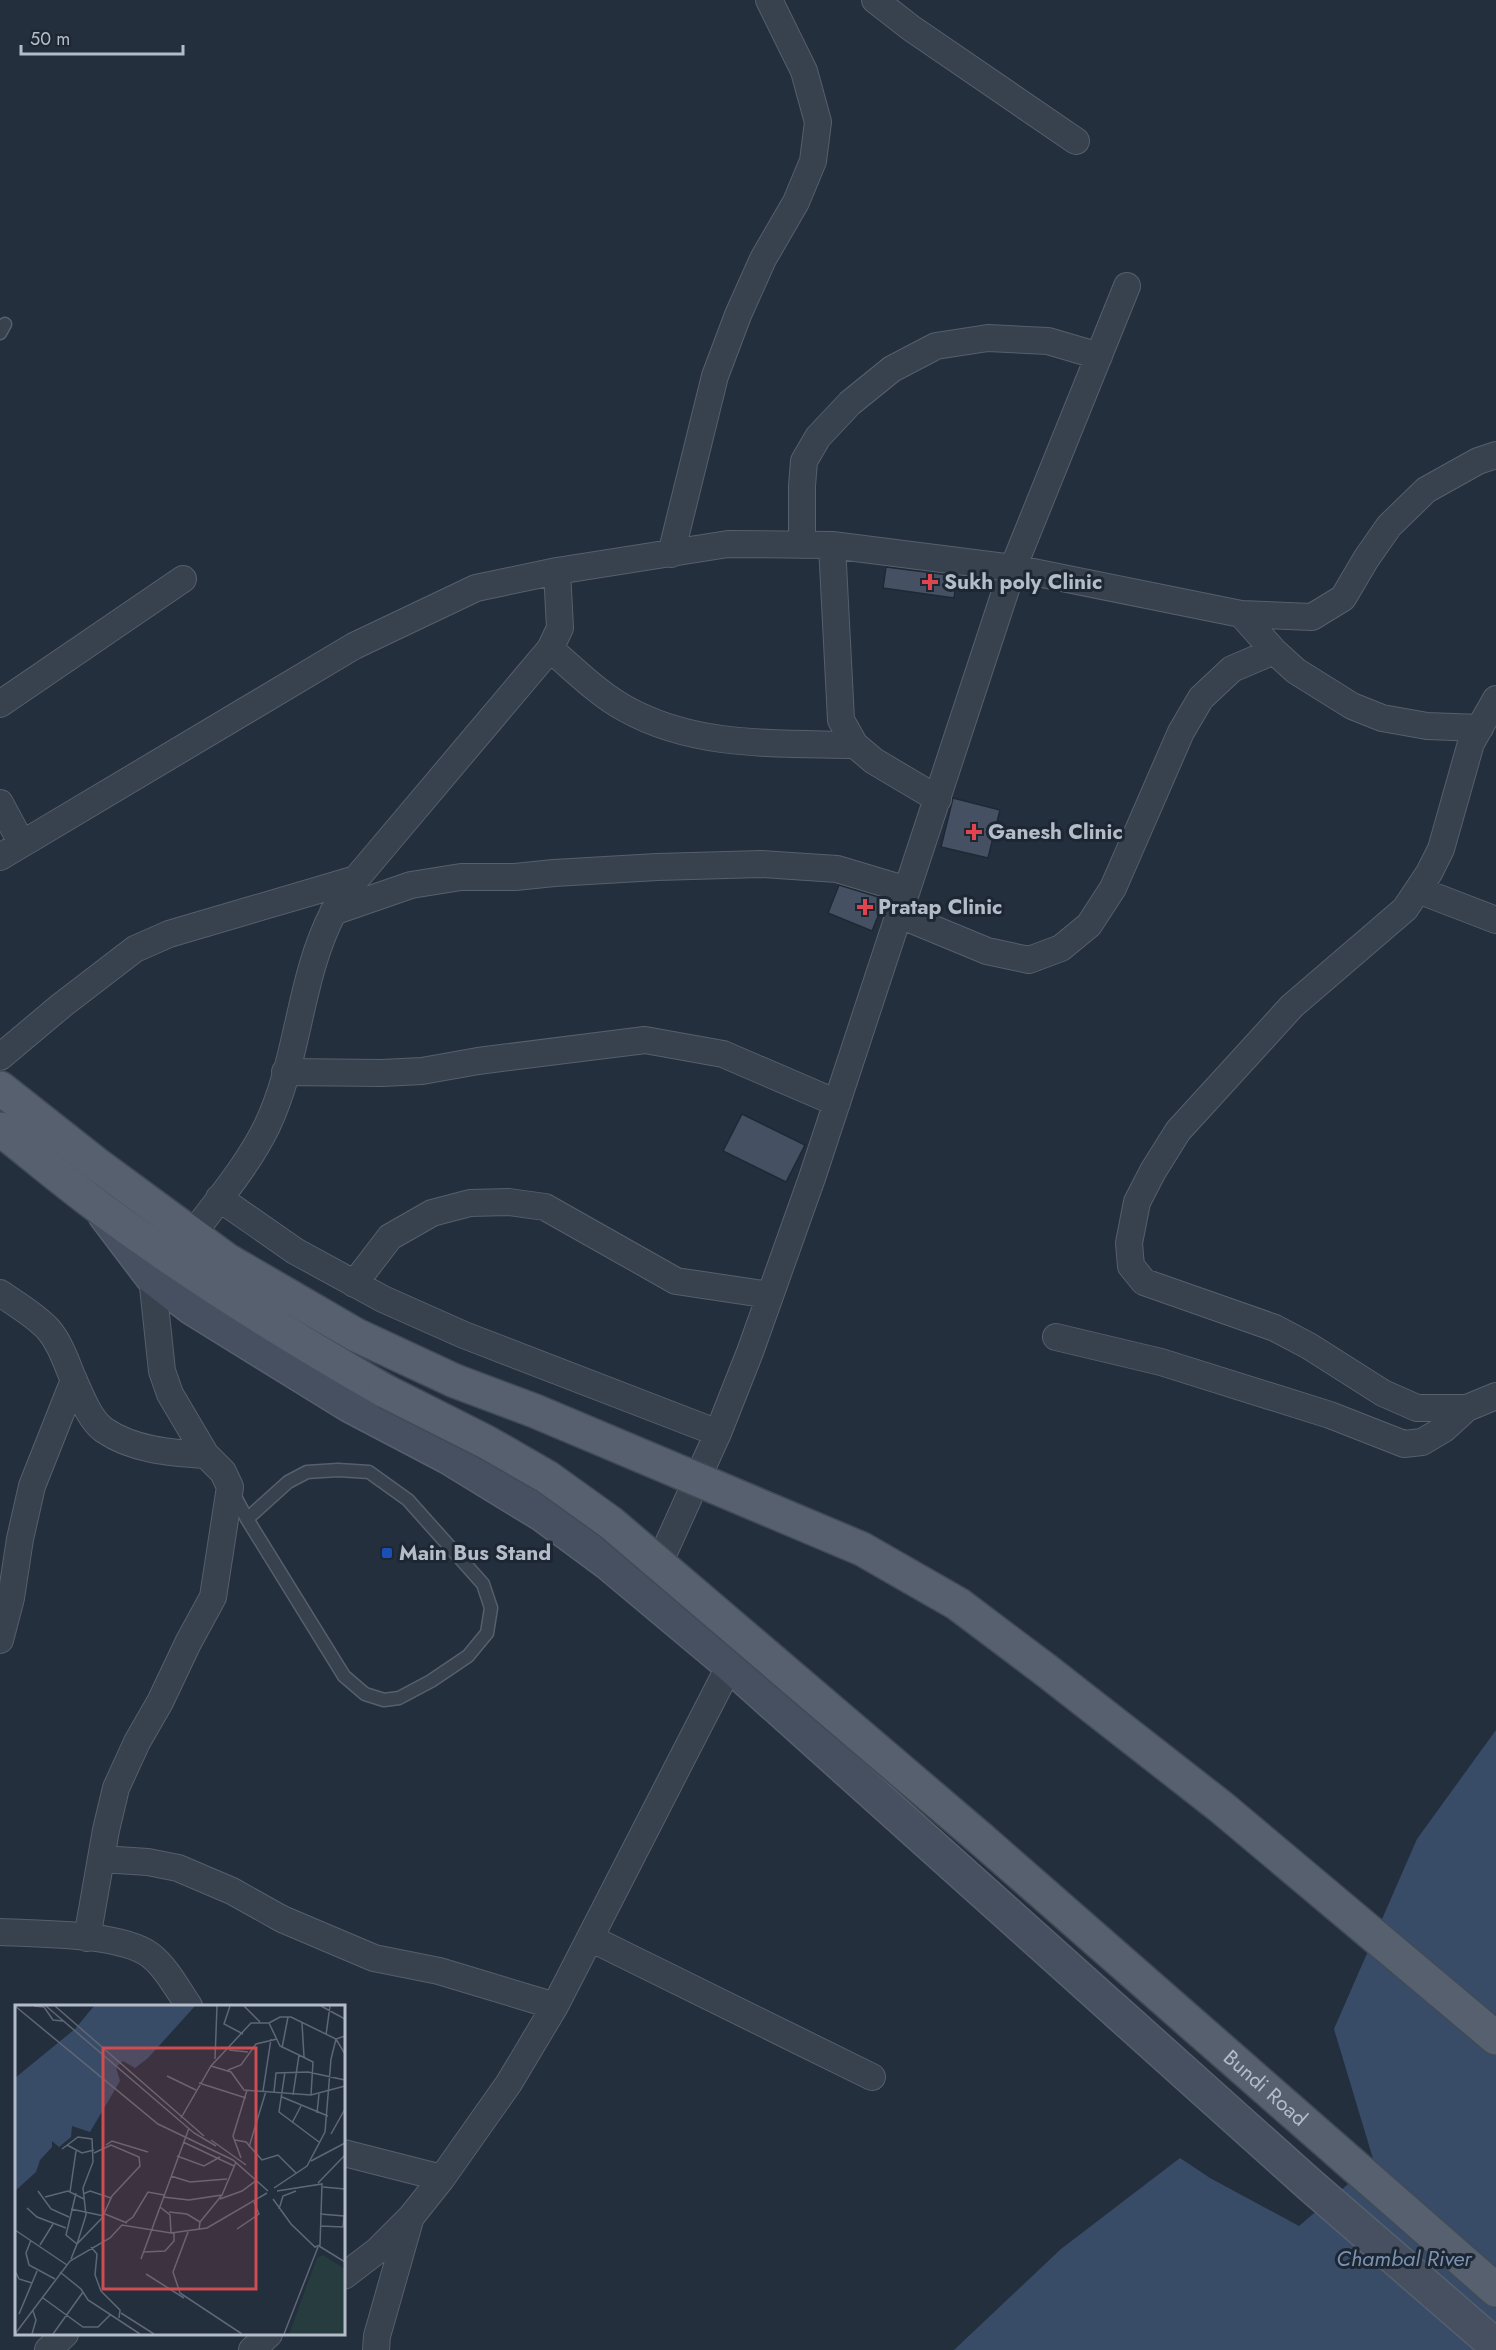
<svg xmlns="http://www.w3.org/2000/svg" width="1496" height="2350" viewBox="0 0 1496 2350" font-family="Jost,sans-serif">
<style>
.water{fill:#394c67}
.building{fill:#455162;stroke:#1f2835;stroke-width:1.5}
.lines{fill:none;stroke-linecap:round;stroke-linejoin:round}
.lane-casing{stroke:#565f6c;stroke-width:15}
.street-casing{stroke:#565f6c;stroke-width:28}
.secondary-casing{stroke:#565f6c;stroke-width:36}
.primary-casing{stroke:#414a57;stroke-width:36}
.lane{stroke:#38414e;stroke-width:12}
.street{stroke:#38414e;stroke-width:26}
.secondary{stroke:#465061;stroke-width:33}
.primary{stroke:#56606e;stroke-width:33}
.primary-bridge-casing{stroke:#414a57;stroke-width:36;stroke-linecap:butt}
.primary-bridge{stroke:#56606e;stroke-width:33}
.health-dot{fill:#e0444e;stroke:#1d2633;stroke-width:2}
.transit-dot{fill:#1a4fb4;stroke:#1d2633;stroke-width:2}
.labels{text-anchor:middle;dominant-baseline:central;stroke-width:6;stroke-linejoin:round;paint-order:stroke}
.poi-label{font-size:21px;font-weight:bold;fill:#b4bcc9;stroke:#1d2633;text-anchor:start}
.street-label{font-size:21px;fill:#b4bcc9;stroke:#1d2633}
.water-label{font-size:22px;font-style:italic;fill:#7c92b1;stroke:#1d2633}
.inset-road{fill:none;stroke:#5e6776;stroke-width:1.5}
.view{fill:#ce4d50;fill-opacity:0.15;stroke:#ce4d50;stroke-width:3}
.inset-edge{fill:none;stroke:#b4bcc9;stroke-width:3}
</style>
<rect width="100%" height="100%" fill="#242f3e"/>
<!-- water -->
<path class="water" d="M1496,1730V2350H954L1061,2249L1180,2158L1210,2178L1299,2226L1374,2162L1334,2029L1417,1839Z"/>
<!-- building -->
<path class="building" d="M886,567L957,576L954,598L883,588Z
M953,798L1000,810L988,858L941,847Z
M839,885L885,899L872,931L828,913Z
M742,1114L805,1145L786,1182L723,1151Z"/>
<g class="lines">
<!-- lane casing -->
<g class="lane-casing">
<path id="lane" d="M0,333L5,324
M232,1491L247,1519L344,1676L365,1694L384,1700L399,1698L431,1681L468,1656L487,1633L491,1608L483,1584L408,1500L369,1472L338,1470L307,1472L288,1482L247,1519"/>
</g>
<!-- street casing -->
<g class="street-casing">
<path id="street" d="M875,0L911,28L1076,141
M802,545V486L804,461L818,437L850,403L892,369L936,346L988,338L1048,341L1099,356
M832,545L841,720L855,745L874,761L938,799
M671,554L715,376L738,315L763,259L796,202L813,161L818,122L804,71L769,0
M1241,614L1274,651L1296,671L1352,706L1382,718L1427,726L1480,728
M550,649C574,669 598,694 626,709C696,748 777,743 855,745
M1496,699L1471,743L1441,849L1429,873L1405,909L1292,1006L1178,1131L1153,1171L1137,1202L1129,1243L1131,1266L1144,1282L1275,1328L1309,1346L1383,1393L1417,1408H1467L1496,1396
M0,704L183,579
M0,803L22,844
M0,857L354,646L476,588L557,571L728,544L832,545L1013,568L1241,614L1312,617L1343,598L1366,559L1389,526L1426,490L1478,461L1496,455
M1418,890L1496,920
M333,912L411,885L461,877H515L554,873L657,867L761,864L837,869L907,890
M900,915L987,951L1029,960L1061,948L1089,925L1113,888L1181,732L1201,698L1232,669L1274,651
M0,1057L62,1005L135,949L169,934L356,879
M285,1072L382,1073L422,1071L478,1061L645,1040L723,1054L837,1103
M219,1198L295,1251L383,1299L464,1335L718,1433
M192,1235C218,1200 248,1165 267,1126C299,1059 299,978 333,913C339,901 348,890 356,879L550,649L560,628L557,571
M354,1284L390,1237L432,1213L470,1203L509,1202L545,1207L676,1281L770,1295
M0,1293C16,1304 35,1315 48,1329C61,1344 67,1365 75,1383C82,1398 90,1420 104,1430C133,1450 171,1453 206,1455
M1056,1337L1161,1362L1330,1415L1404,1444L1422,1442L1444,1429L1467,1408
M652,1579L718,1433L750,1352L812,1178L1013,568L1127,286
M0,1640L11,1598L20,1539L32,1486L74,1380
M101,1859L148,1862L178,1868L232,1891L282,1919L374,1958L439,1971L555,2006
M0,1932C38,1934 120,1933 150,1955C166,1967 178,1990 189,2006
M87,1938L106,1830L116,1788L137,1742L160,1702L188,1643L213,1597L230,1487L223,1472L206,1455L170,1394L162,1371L152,1277
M590,1938L872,2077
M344,2153L442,2178
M344,2276L378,2250L411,2217L442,2178L509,2083L555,2006L730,1665
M48,2350L65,2334
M252,2350L269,2334
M376,2350L377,2336L410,2220"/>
</g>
<!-- secondary casing -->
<g class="secondary-casing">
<path id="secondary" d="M105,1215L152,1277L192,1308L349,1405L448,1457L543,1515L608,1563L730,1665L1309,2184L1496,2346"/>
</g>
<!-- primary casing -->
<g class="primary-casing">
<g id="primary">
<path d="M0,1088L95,1163L227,1260L356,1335L455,1381"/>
<path d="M0,1129C33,1155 66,1183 100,1208C191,1275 287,1335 385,1391"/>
<path d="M1047,1671L1221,1807L1496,2038"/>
<path id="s1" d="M981,1839L1496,2290"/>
</g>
</g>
<!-- lane -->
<use href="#lane" class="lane"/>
<!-- street -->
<use href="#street" class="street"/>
<!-- secondary -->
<use href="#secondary" class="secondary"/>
<!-- primary -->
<use href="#primary" class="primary"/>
<!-- primary-bridge casing -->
<g class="primary-bridge-casing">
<path id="primary-bridge" d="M455,1381L535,1411L862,1549L958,1604L1047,1671
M385,1391L486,1442L547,1477L611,1523L981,1839"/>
</g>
<!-- primary-bridge -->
<use href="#primary-bridge" class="primary-bridge"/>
</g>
<!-- markers -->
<g class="health-dot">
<path d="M927 573h6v6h6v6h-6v6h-6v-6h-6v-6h6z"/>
<path d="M971 823h6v6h6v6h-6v6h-6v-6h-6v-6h6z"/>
<path d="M862 898h6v6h6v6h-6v6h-6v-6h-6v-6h6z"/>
</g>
<rect class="transit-dot" x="381" y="1547" width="12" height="12" rx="3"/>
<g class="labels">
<!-- poi labels -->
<g class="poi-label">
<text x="944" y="582">Sukh poly Clinic</text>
<text x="988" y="832">Ganesh Clinic</text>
<text x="878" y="907">Pratap Clinic</text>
<text x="399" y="1553">Main Bus Stand</text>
</g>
<!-- street labels -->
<g class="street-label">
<text stroke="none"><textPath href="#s1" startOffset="378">Bundi Road</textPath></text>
</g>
<!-- water labels -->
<g class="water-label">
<text x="1404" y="2258">Chambal River</text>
</g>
</g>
<!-- overview -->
<g transform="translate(15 2005)">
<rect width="330" height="330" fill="#242f3e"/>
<path d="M308,250L330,264V329H274L302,253Z" fill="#263c3f"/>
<path d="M79,1H180L133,53L120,63L108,56L101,62L105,76L75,127L57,121L56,132L44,142L37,136V142L25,155L21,167L0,186V73L60,24Z" fill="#394c67"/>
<path class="inset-road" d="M0,1L143,119L218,155L253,186M19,1L29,2L38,15L48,16M31,1L179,128L201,141M40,1L189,131M215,1L209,19L228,29M229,1L245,17M306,1L330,14M254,18L265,12H276L321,34L330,49M287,18L289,52M311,30L315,1M267,43L273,12M214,45L233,47M284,50L298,57L296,90M200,54L202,1M196,61L216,67L229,85L296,90L330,81M213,65L226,60L241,39L262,34M270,67L264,107L304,137M152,71L181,85M184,78L231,93M248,86L256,34M259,87L261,68L293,67L330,75M267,92L313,111M302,108L304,89M166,113L196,61L236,18H254L265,41L284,50L278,90M277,118L286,101M316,129L330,104M196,135L231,160M220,135L231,137L247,155L263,150L281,168M168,137L219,161M52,140L67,148L79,145M91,140L97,136L133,147M234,142L251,86M47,144L63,132L77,134L78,157L68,183L71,210L62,239L51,230L61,188M162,151L189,161L205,152M226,153L218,131L232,85M296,156L330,138M156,171L175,177L212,174M303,178L330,150M308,182L330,184M259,183L292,161L310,127L316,54L321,34L330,31M23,186L36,204L54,212M55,187L61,146M68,189L75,186L96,193M30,192L53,186L69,194M148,192L174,195L207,190M205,194L227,186L242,175M258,194L276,219L300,242L305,240L307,179L262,186M145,202L155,210L156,228M12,203L22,212L51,223M56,204L89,211M264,204L268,191L281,186M154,207L172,209L185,217M90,209L112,218M111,217L118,212L133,187L149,190M305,221L328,222L329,211L305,209M222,224L244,209L239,197M0,225L52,260M184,225L185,217L207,190L221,157M173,227L158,267L165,288L227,329M16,235L11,248L14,260L40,274M25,240L38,219M304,241L330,257M76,242L82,249L80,270L86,286L105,305L104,313M129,247L150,246L159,236V228M56,254L62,239L87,213L97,191L125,161L124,152L96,140L79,148M126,254L174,123M0,266L4,274L17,278M45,267L66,284L73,295L125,329M131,269L169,293M28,293L68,322H83L96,309M106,308L139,329M4,309L22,266M0,329L55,256L95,233L107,220L156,228L192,223L252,188M17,329L21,315L18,306M38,329L68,287M269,329L303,242"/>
<path class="view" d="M88,43H241V284H88Z"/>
<rect width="330" height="330" class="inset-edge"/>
</g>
<!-- scale -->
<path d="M21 45v9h162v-9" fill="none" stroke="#b4bcc9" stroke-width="3"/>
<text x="30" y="45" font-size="18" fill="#b4bcc9" stroke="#1d2633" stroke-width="4.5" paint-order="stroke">50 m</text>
</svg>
